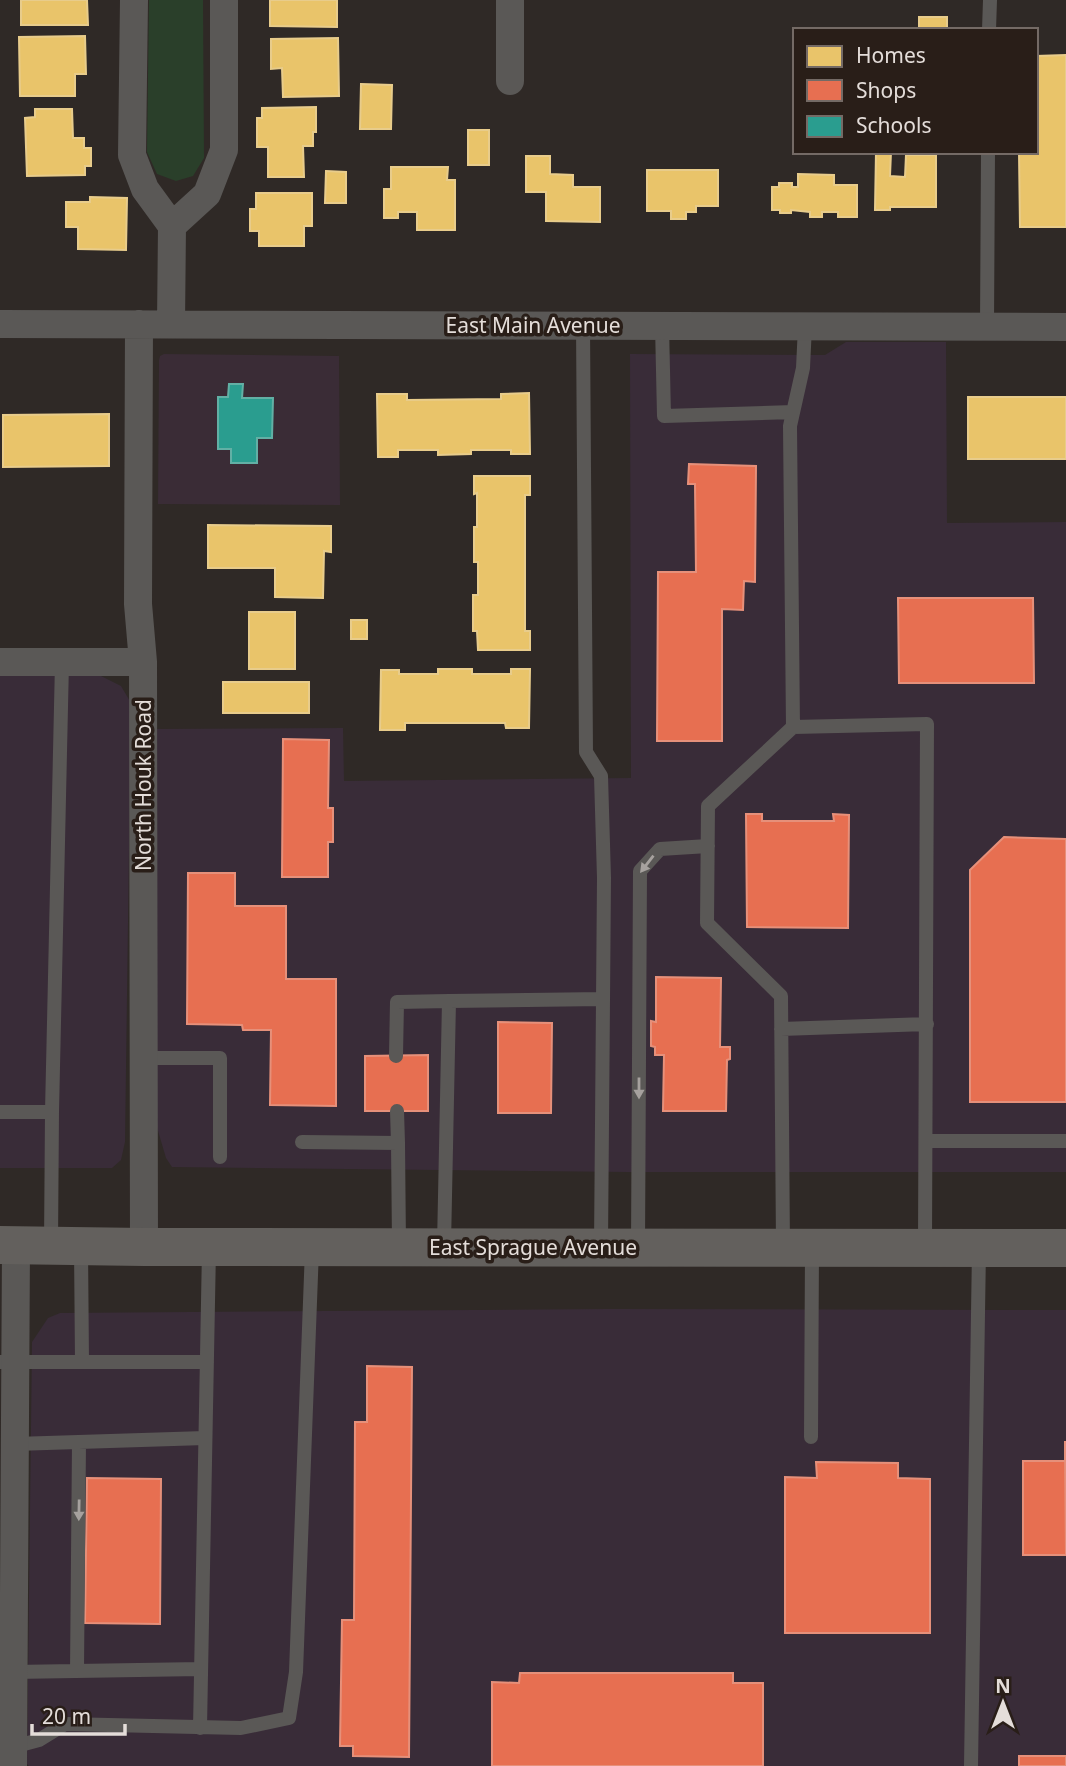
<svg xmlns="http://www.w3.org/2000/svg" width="1066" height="1766" viewBox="0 0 1066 1766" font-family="'Noto Sans',sans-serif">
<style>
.commercial{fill:#392c38}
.education{fill:#3a2c36}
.green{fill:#2a3f2a}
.homes{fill:#e9c46a;stroke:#e8cc8b;stroke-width:2}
.shops{fill:#e76f51;stroke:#e6907a;stroke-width:2}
.schools{fill:#2a9d8f;stroke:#62b0a5;stroke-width:2}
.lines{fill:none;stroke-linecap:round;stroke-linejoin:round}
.service{stroke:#5a5856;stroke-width:14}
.minor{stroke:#5a5856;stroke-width:28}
.primary{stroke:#63605d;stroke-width:38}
.oneway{fill:#a6a19e}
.labels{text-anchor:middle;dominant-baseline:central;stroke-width:7;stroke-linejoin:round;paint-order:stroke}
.street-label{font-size:21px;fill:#e4ddd9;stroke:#291e18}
</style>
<rect width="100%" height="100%" fill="#2f2926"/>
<!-- commercial -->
<path class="commercial" d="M846,342H946L947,523L1066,522V1172H626L172,1167L166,1158L156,1124V729L343,728L344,781L631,778L630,354L825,355Z
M0,675L101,676L121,686L131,703L125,1142L121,1160L112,1168H0Z
M608,1309L1066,1310V1766H29L27,1764L32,1342L48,1318L60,1313Z"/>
<!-- education -->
<path class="education" d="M164,354L339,356L340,505L158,504L159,360L160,356Z"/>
<!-- green -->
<path class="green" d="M149,0H203L204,158L193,176L176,181L157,174L147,152Z"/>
<!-- homes -->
<path class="homes" d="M21,0H87L88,25H21Z
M270,0H337V27L270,26Z
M919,17H947V30H919Z
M85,36L86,74H75V96H20L19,37Z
M338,38L339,96L283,97L282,68L271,69V39Z
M1066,55V227H1020L1019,152H1036V56Z
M361,84L392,85L391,129H360Z
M316,107V132H313V146H303L304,177H268V147H257V118H262V108Z
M35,109H72L73,138H84V148H91V166H85V175L27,176L25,118L35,117Z
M468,130H489V165H468Z
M876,152H891L890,176L905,177L906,155H936V207H890V210H875Z
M526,156H550V174L573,175V187H600V222L546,221V192H526Z
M391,167H448L447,180H455V230H417V212H398V218H384V189H391Z
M647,170H718V206H696V212H686V219H671V211H647Z
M326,171L346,172V203H325Z
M798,174L834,175V185H857V217H838V212H822V217H810V212L791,210V213H780V210H772V187H779V183H792V187H798Z
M256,193H312V226H304V246H259V231H250V209H256Z
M90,197L127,198L126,250L78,249V227H66V202H90Z
M529,393L530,454H511V450H471V454L438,455V450H398V457H378L377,394H407V400L501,399V394Z
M968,397H1066V459H968Z
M109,414V466L3,467V415Z
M474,476H530V495H525V631H530V650H478L477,631H473V595H478V562H474V527H477V493L474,494Z
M208,525L331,526V552L324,551L323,598L275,597V568H208Z
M249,612H295V669H249Z
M351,620H367V639H351Z
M438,669H472V674H511V669H530L529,728H506L505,723H405V730H380L381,670H399V674H438Z
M223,682H309V713H223Z"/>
<!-- shops -->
<path class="shops" d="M689,464L756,466L755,582L744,581L743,610L722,609V741H657L658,572H696L695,484H688Z
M898,598H1033L1034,683H899Z
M283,739L329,740L328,808H333V842H328V877H282Z
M746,814H762V821H834L833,814L849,815L848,928L747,927Z
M1004,837L1066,839V1102H970V870Z
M188,873H235V906H286V979H336V1106L270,1105L271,1030H243L242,1025L187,1024Z
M656,977L721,978L720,1047H730V1059L727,1060L726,1111H663L664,1055H655V1047L651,1046V1021L656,1022Z
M498,1022L552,1023L551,1113H498Z
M428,1055V1111H365V1056Z
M367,1366L412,1367L409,1757L353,1756V1746H340L342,1620H354L355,1422H367Z
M1065,1441L1066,1555H1023V1461H1065Z
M816,1462L898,1463V1478L930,1479V1633H785V1477L817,1478Z
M87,1478L161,1479L160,1624L85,1623Z
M520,1673H733V1683H763V1766H492V1682L519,1683Z
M1019,1756H1066V1766H1019Z"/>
<!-- schools -->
<path class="schools" d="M229,384H243L242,398H273L272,438H257V463H231V449H218V397H228Z"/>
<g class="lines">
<!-- service -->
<path class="service" d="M989,30L990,0
M583,325L586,752L601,776L604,878L601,1246
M662,325L664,416L793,412
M805,326L803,368L790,426L793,727L927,724L925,1246
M987,326L988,152
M781,1029L927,1024
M396,1056L397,1002L449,1001
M143,1058H220V1157
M397,1111L398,1143
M0,1112H52L62,662
M927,1141H1066
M302,1142L398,1143L399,1245
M51,1244L52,1112
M444,1245L449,1001L603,999
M638,1246L640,871L660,849L708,846
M783,1246L781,996L707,923L708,806L793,727
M81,1247L82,1362
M0,1362H207
M811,1437L812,1249
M15,1444L205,1438
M77,1671L79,1442
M13,1672L201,1669
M200,1728L209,1249
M13,1747L39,1740L65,1724L241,1728L289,1718L296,1672L312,1249
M971,1766L979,1249"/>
<!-- minor -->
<path class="minor" d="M134,0L132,155L145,189L172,226L171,324
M510,81V0
M172,226L207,194L224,150V0
M0,324L1066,327
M139,324L138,604L143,662L144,1247
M0,662H143
M13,1766L16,1245"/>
<!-- primary -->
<path class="primary" d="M0,1245L144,1247L1066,1248"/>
</g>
<!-- one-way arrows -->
<defs><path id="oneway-solid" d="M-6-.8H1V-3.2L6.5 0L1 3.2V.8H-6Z" transform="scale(1.75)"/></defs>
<g class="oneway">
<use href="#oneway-solid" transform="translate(647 864) rotate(128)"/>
<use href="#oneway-solid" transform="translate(639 1088) rotate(90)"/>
<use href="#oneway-solid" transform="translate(79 1510) rotate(91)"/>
</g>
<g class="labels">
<!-- street labels -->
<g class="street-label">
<text x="533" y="325">East Main Avenue</text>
<text transform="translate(143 785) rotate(-90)">North Houk Road</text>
<text x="533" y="1247">East Sprague Avenue</text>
</g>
</g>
<!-- legend -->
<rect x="793" y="28" width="245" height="126" fill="#291e18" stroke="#746a65" stroke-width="2"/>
<rect x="807" y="46" width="35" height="21" fill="#e9c46a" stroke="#746a65" stroke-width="2"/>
<text x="856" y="63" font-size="21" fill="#e4ddd9">Homes</text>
<rect x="807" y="80" width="35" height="21" fill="#e76f51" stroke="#746a65" stroke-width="2"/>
<text x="856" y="98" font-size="21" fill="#e4ddd9">Shops</text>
<rect x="807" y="116" width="35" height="21" fill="#2a9d8f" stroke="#746a65" stroke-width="2"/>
<text x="856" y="133" font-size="21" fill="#e4ddd9">Schools</text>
<!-- north arrow -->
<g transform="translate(1003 1703)" stroke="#291e18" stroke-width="5" paint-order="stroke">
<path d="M0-5L12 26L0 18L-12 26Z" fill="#e4ddd9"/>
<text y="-10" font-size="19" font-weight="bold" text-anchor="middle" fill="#e4ddd9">N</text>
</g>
<!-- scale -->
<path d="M32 1724v10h93v-10" fill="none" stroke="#e4ddd9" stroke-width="3.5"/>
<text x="42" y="1724" font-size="21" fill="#e4ddd9" stroke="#291e18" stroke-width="5" paint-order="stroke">20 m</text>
</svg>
